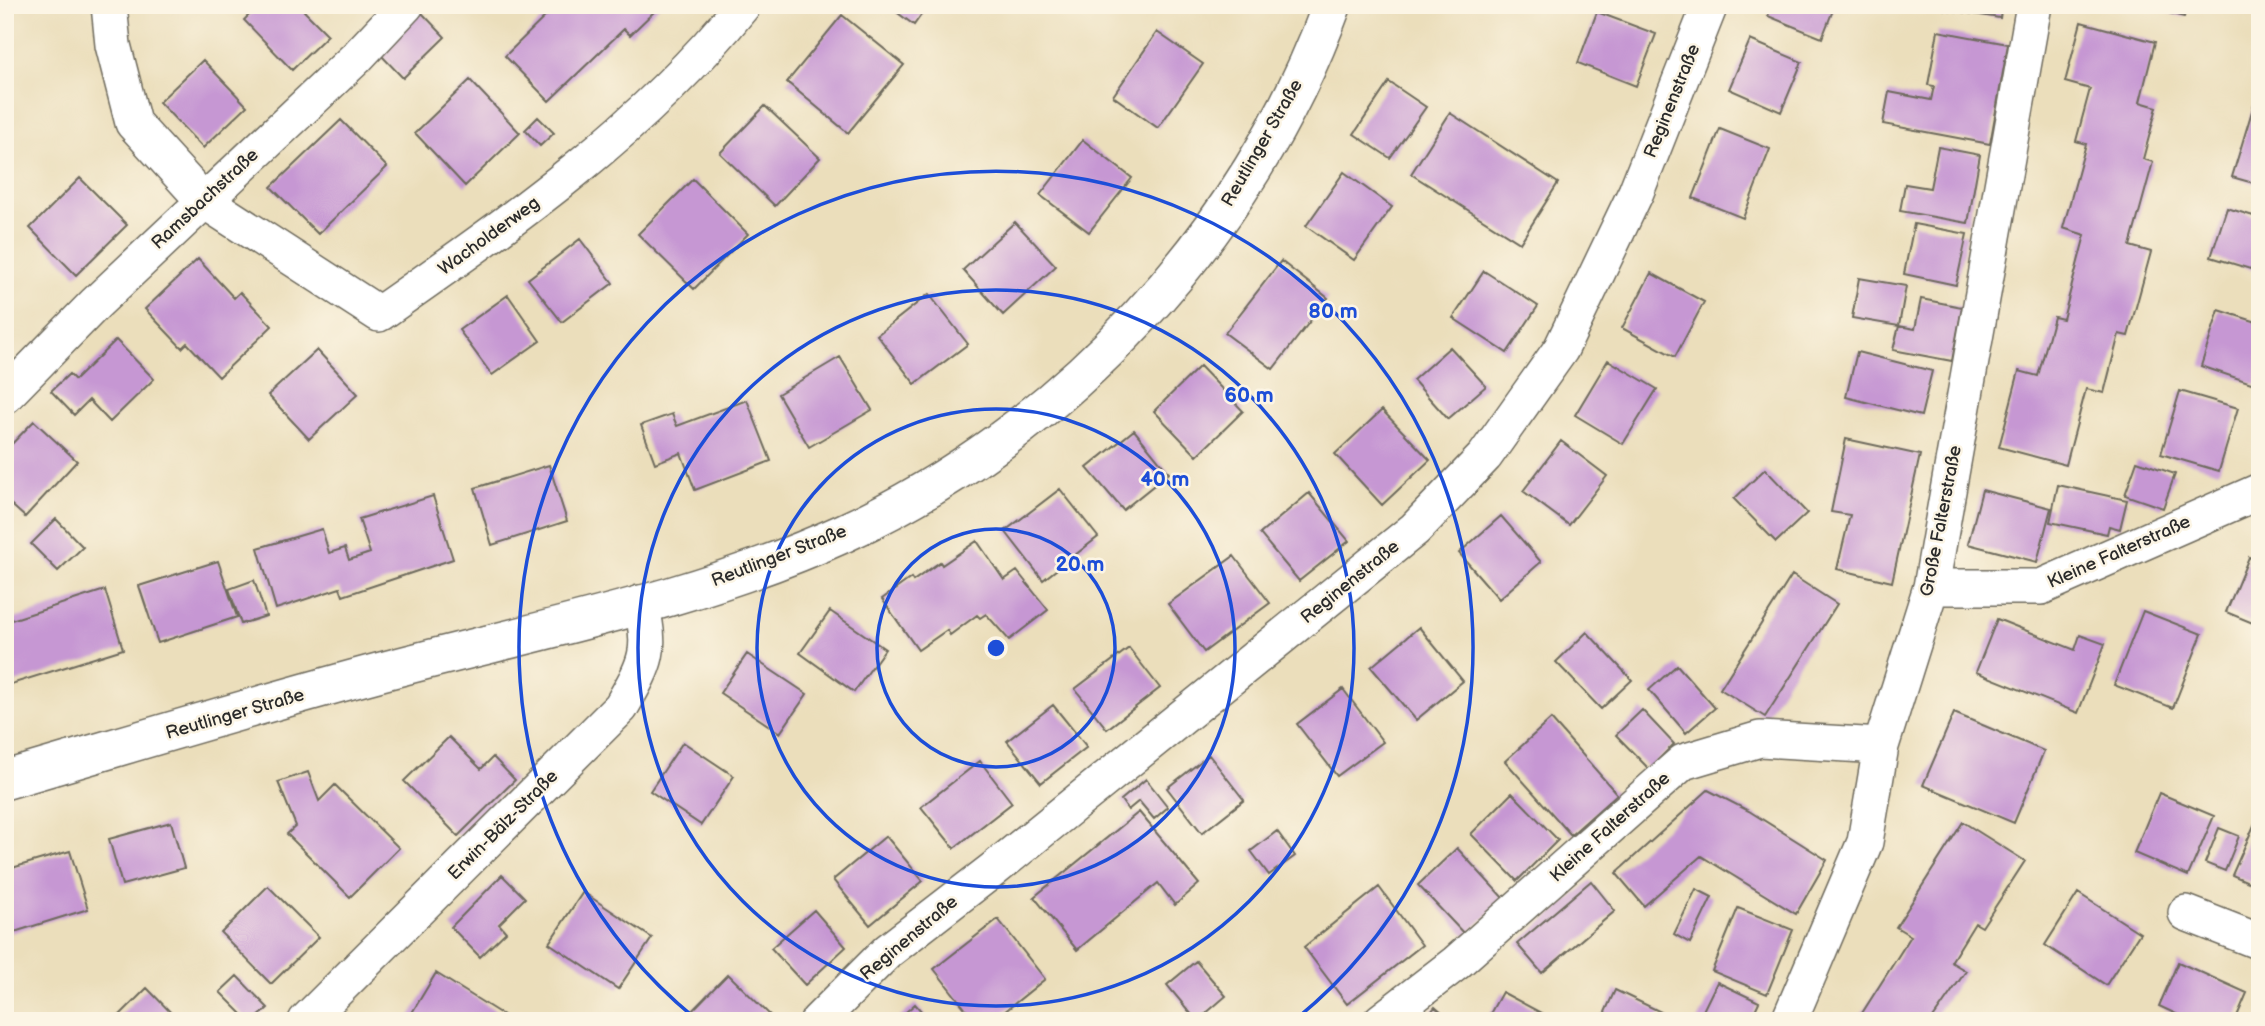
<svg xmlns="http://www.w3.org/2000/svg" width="2265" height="1026" viewBox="0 0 2265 1026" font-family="'Balsamiq Sans',sans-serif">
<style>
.building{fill:#c697d3}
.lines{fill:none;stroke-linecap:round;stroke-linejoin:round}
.street-casing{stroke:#6e6a5d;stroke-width:38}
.secondary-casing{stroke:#6e6a5d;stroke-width:41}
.street{stroke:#fff;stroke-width:35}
.secondary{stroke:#fff;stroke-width:38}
.ring{fill:none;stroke:#1d4ed8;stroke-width:3.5}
.labels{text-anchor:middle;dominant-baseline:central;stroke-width:5;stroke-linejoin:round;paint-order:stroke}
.street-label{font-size:18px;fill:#2b2b2b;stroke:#fcf5e5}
.centre{fill:#1d4ed8;stroke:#fcf5e5;stroke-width:3.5}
.ring-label{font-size:21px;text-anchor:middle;font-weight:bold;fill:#1d4ed8;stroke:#fcf5e5;stroke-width:5;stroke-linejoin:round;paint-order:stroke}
</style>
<rect width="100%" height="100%" fill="#fcf5e5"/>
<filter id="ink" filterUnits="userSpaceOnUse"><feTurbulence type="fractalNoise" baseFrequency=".0143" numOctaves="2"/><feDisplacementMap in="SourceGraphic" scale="14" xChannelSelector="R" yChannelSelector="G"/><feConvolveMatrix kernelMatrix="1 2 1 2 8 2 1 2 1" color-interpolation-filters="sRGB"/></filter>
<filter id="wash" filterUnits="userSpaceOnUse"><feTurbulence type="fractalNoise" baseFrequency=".00686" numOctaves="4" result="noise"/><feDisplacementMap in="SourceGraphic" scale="28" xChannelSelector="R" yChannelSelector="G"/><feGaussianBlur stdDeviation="1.57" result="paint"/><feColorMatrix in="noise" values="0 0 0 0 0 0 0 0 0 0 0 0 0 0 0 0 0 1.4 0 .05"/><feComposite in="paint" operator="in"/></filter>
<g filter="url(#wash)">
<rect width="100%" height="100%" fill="#ebdebb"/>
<g id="blocks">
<!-- building -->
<path class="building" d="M259,5H310L304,11L328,35L292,70L244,20Z
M557,5H661L630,35L624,29L549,101L505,56Z
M887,5H928L914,25Z
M1772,5H1835L1822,38L1768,16Z
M1943,5H2002L2000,18L1942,9Z
M2138,5H2187L2184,17Z
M421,12L445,37L403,78L379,53Z
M1597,12L1656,34L1636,86L1578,63Z
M842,15L904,65L848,133L787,82Z
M2081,22L2155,42L2140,102L2157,107L2143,159L2153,162L2130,246L2151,252L2128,336L2119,334L2104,393L2086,389L2066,465L1999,447L2019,371L2038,376L2054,317L2063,319L2085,235L2063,228L2086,144L2076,141L2090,89L2065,82Z
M1938,31L2008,44L1990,144L1883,124L1889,92L1931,100L1934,86L1928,85Z
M1157,32L1203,64L1158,128L1113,96Z
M1750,40L1802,62L1781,112L1729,89Z
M203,60L247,106L203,148L159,102Z
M470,80L520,133L465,186L415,133Z
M1389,82L1426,107L1390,158L1354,134Z
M2259,88H2260V185L2232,177Z
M765,106L820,158L775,206L720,153Z
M1450,113L1558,183L1520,243L1411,174Z
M538,117L554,133L540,146L525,130Z
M341,120L387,167L318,234L271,187Z
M1720,129L1770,149L1743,218L1693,198Z
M1083,140L1132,178L1089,232L1040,195Z
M1938,147L1980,155L1968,223L1900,211L1905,184L1930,188Z
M1344,172L1392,207L1354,260L1306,226Z
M80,178L127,225L76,275L30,228Z
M693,179L748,234L694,289L638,234Z
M2227,208L2260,218V272L2211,257Z
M1015,222L1056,266L1003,315L963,270Z
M1914,224L1967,234L1956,285L1904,274Z
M580,239L613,283L562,322L528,279Z
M198,259L234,298L240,292L272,326L219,377L187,343L182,348L145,309Z
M1281,261L1328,298L1273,369L1225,333Z
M1484,271L1538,306L1507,353L1453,318Z
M1651,273L1704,302L1675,357L1622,328Z
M1859,278L1906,286L1899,326L1915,329L1921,299L1962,307L1952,361L1893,350L1899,326L1852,318Z
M929,294L968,344L915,384L877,335Z
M508,295L540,341L492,375L459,330Z
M2219,310L2260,323L2257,385L2201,366Z
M116,340L154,379L110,422L89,400L74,415L51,391L69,374L75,380Z
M1450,347L1486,386L1448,419L1413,380Z
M317,350L358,394L309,439L268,395Z
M1857,352L1932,371L1921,416L1846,397Z
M840,357L872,410L809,447L778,394Z
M1608,360L1657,389L1623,444L1575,415Z
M1200,366L1243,411L1197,456L1154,411Z
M2180,391L2238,408L2219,471L2161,454Z
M747,400L771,461L695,490L681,453L655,463L641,425L672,414L677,426Z
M1382,410L1430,460L1382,505L1335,454Z
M34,421L77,461L25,517L5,499V451Z
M1134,430L1169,473L1123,510L1087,468Z
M1846,439L1920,455L1892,582L1837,569L1850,515L1831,512Z
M1561,441L1607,476L1569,525L1523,491Z
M2137,461L2175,474L2163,508L2125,495Z
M549,465L567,521L492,545L475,488Z
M1765,469L1807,513L1776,542L1734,499Z
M2058,485L2127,500L2120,529L2109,526L2107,534L2050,522Z
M1060,489L1098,537L1043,580L1005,531Z
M1982,490L2051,508L2037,562L1968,544Z
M1309,493L1349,541L1299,581L1260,534Z
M433,496L453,559L343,596L340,588L276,609L258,548L322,529L329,553L345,548L349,560L370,553L359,519Z
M1501,516L1541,562L1499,599L1459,553Z
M56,519L83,547L58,571L31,544Z
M977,541L1004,580L1017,571L1048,610L1009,640L986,614L980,618L977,615L950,635L947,630L918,650L882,599L911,578L913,581L940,562L942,565Z
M1234,556L1270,603L1204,652L1168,604Z
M2249,557L2260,562V626L2226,612Z
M218,561L237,617L158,643L139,586Z
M1792,575L1837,604L1765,717L1720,689Z
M254,580L266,616L241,624L229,589Z
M105,590L123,649L5,686V622Z
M830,611L885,649L854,692L800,653Z
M2143,611L2202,634L2173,708L2114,685Z
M1997,619L2075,650L2080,635L2105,644L2078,713L1976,672Z
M1419,627L1463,681L1416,720L1371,667Z
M1587,632L1632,680L1601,709L1556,662Z
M1129,648L1160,688L1107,729L1075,689Z
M747,654L807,694L780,733L720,693Z
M1677,665L1715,708L1686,733L1649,690Z
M1343,689L1383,742L1337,776L1297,724Z
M1053,705L1087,747L1041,783L1007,741Z
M1642,710L1674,744L1649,769L1616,735Z
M1954,713L2044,751L2014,823L1923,785Z
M1551,719L1617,794L1571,835L1505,761Z
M449,737L481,769L493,757L515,780L458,836L404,781Z
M683,742L734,776L701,825L650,791Z
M1209,755L1244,800L1202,833L1167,788Z
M980,761L1012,803L954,848L921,807Z
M308,772L319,801L335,785L399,848L350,897L287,834L296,826L278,782Z
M1146,779L1168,807L1154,819L1139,801L1128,810L1121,800Z
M1708,790L1749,811L1827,860L1796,914L1701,856L1644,906L1616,873Z
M1512,793L1558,840L1517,881L1471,834Z
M2159,793L2214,816L2188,876L2134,853Z
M1139,812L1199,884L1175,905L1158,883L1077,950L1034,897Z
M171,822L184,868L122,885L109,839Z
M1963,822L2025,861L1982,927L1975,923L1951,962L1966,971L1931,1021H1857L1911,936L1896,927Z
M2255,823L2260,825V887L2232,875Z
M2219,828L2239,836L2225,871L2205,863Z
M1277,831L1295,856L1269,875L1251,851Z
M886,836L923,881L870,925L833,880Z
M1457,848L1504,899L1466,936L1418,885Z
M70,851L88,909L11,933L5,915V870Z
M502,875L525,898L499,924L506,932L480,957L451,927Z
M1591,881L1615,911L1542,973L1517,944Z
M268,886L319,937L271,984L221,933Z
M1379,887L1422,945L1347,1004L1304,947Z
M1696,889L1712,897L1690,943L1674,934Z
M583,892L652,938L618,989L549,943Z
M2078,893L2140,933L2106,985L2045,945Z
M1738,908L1793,930L1767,994L1712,971Z
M814,910L846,947L805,985L771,948Z
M998,919L1045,979L993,1021H975L934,969Z
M1196,961L1226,996L1197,1021L1167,985Z
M2178,962L2247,993L2235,1021H2191L2159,1006Z
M436,973L503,1015L500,1021H407Z
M728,974L774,1019L682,1021Z
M237,976L268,1008L254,1021H249L220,992Z
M1717,982L1759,1002L1750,1021H1698Z
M147,988L179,1021H114Z
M1615,990L1661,1012L1657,1021H1601Z
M1502,992L1556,1021H1486Z
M915,1004L930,1021H896Z
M1435,1007L1451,1021H1424Z"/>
</g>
</g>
<g filter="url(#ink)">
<use href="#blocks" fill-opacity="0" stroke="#6e6a5d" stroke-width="2"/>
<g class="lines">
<!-- street casing -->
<g class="street-casing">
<path id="street" d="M109,5L113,45L133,123L203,200L379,314C509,223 643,130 743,5
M5,396L95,304L356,58L406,5
M1931,587H2041L2260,491
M2186,913L2260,942
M306,1021L621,707C644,666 655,651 640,603
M818,1021L888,951L994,869L1415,529L1485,456L1561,349L1636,192L1710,5
M1381,1021L1456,963L1683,762L1760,739L1881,746
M1789,1021L1865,842L1881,746L1931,587L2034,5"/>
</g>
<!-- secondary casing -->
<g class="secondary-casing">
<path id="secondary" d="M5,780C132,743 259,704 387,670C539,630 699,599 844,533C1064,432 1249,234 1332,5"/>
</g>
<!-- street -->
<use href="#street" class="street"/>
<!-- secondary -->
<use href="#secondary" class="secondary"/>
</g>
</g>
<!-- distance rings -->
<g class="ring">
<circle cx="996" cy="648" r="119"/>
<circle cx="996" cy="648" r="239"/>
<circle cx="996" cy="648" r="358"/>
<path d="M696 1019A477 477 0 1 1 1296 1019"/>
</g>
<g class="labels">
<!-- street labels -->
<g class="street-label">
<text transform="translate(1672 101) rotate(-68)">Reginenstraße</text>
<text transform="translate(1262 143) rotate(-60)">Reutlinger Straße</text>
<text transform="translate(205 199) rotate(-43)">Ramsbachstraße</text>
<text transform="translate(489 236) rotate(-36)">Wacholderweg</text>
<text transform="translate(1941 521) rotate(-79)">Große Falterstraße</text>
<text transform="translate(2119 552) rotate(-24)">Kleine Falterstraße</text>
<text transform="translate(779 556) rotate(-21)">Reutlinger Straße</text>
<text transform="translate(1350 582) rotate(-39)">Reginenstraße</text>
<text transform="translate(235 714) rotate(-16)">Reutlinger Straße</text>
<text transform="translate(503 825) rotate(-45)">Erwin-Bälz-Straße</text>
<text transform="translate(1610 827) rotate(-42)">Kleine Falterstraße</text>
<text transform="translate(909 938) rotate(-40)">Reginenstraße</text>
</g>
</g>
<circle cx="996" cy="648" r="10" class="centre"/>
<g class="ring-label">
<text x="1333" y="318">80 m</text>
<text x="1249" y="402">60 m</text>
<text x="1165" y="486">40 m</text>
<text x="1080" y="571">20 m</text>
</g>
<!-- margin -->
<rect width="2265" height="1026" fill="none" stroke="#fcf5e5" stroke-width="28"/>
</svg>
